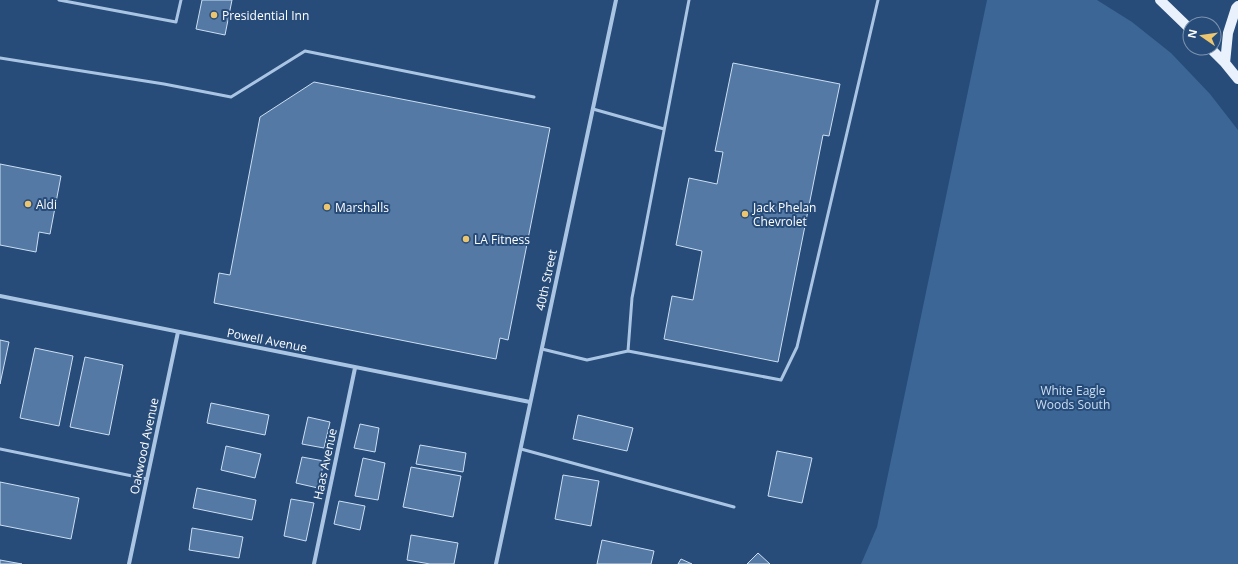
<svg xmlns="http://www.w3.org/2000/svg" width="1238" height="564" viewBox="0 0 1238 564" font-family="'Open Sans',sans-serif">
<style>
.green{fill:#3b6696}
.building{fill:#5479a5;stroke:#ccdff3}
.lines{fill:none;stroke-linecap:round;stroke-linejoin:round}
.lane{stroke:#aac5e3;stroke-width:3}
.street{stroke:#aac5e3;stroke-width:4}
.primary{stroke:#e9f1fc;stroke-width:10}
.poi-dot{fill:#ebc570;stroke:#274c79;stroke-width:1.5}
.labels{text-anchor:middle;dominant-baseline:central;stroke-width:4;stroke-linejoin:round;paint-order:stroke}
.poi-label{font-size:12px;fill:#fff;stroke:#274c79;text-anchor:start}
.street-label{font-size:12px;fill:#fff;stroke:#274c79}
.park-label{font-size:12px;fill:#ccdff3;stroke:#274c79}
</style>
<rect width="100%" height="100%" fill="#274c79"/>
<!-- green -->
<path class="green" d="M987,0H1097L1132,22L1171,53L1210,94L1238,130V564H861L877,527Z"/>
<!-- building -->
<path class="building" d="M202,0H232L225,35L196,29Z
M733,63L840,84L829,136L823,135L778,362L664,339L672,296L693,300L702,251L676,245L689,178L717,184L723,152L715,151Z
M314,82L550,128L508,340L500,338L496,359L214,303L219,273L230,275L260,117Z
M0,164L61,176L50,234L39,232L36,252L0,245Z
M0,340L9,342L0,384Z
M35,348L73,356L59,426L20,418Z
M85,357L123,365L109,435L70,427Z
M211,403L269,415L265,435L207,423Z
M578,415L633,428L627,451L573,439Z
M308,417L330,422L324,448L302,444Z
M360,424L379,428L375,452L354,448Z
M420,445L466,453L463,472L416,464Z
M226,446L261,454L255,478L221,470Z
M777,451L812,458L802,503L768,496Z
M302,457L324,461L318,488L296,483Z
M363,458L385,463L378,500L355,496Z
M411,467L461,476L453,517L403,507Z
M563,475L599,481L591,526L555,519Z
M0,482L79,498L71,539L0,525Z
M197,488L256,500L252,520L193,508Z
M291,499L314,503L306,541L284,536Z
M339,501L365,506L360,530L334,524Z
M192,528L243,537L239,558L189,550Z
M411,535L458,543L454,564H430L407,560Z
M602,540L654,551L651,564H597Z
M758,553L770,564H747Z
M681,559L692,564H678Z
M0,560L22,564H0Z"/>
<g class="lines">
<!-- lane -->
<path class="lane" d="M59,0L176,22L181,0
M0,58L164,84L231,97L305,51L534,97
M593,109L664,129
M542,349L587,360L628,351L781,380L797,347L878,0
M628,351L632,298L689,0
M0,449L147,479
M521,449L734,507"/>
<!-- street -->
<path class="street" d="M0,296L530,402
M129,564L178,332
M314,564L355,368
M496,564L616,0"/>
<!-- primary -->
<path class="primary" d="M1160,0L1190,29
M1210,48L1225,63L1238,79
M1225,63L1228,33L1236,8L1238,6"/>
</g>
<!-- markers -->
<g class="poi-dot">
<circle cx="214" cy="15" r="4"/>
<circle cx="28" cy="204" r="4"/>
<circle cx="327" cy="207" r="4"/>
<circle cx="745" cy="214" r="4"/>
<circle cx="466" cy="239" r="4"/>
</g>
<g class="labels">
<!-- poi labels -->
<g class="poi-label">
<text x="222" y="15">Presidential Inn</text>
<text x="36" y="204">Aldi</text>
<text x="335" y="207">Marshalls</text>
<text x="753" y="207">Jack Phelan<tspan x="753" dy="14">Chevrolet</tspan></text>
<text x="474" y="239">LA Fitness</text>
</g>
<!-- street labels -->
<g class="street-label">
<text transform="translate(546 280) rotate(-78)">40th Street</text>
<text transform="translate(267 340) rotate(11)">Powell Avenue</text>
<text transform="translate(144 446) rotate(-78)">Oakwood Avenue</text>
<text transform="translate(325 464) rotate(-78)">Haas Avenue</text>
</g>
<!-- park labels -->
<g class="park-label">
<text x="1073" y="390">White Eagle<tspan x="1073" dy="14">Woods South</tspan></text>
</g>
</g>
<!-- north arrow -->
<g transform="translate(1202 36) rotate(283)"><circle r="19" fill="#274c79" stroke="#7d94af"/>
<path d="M0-3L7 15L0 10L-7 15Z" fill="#ebc570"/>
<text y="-6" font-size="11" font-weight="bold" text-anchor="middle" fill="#ffffff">N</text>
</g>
</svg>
